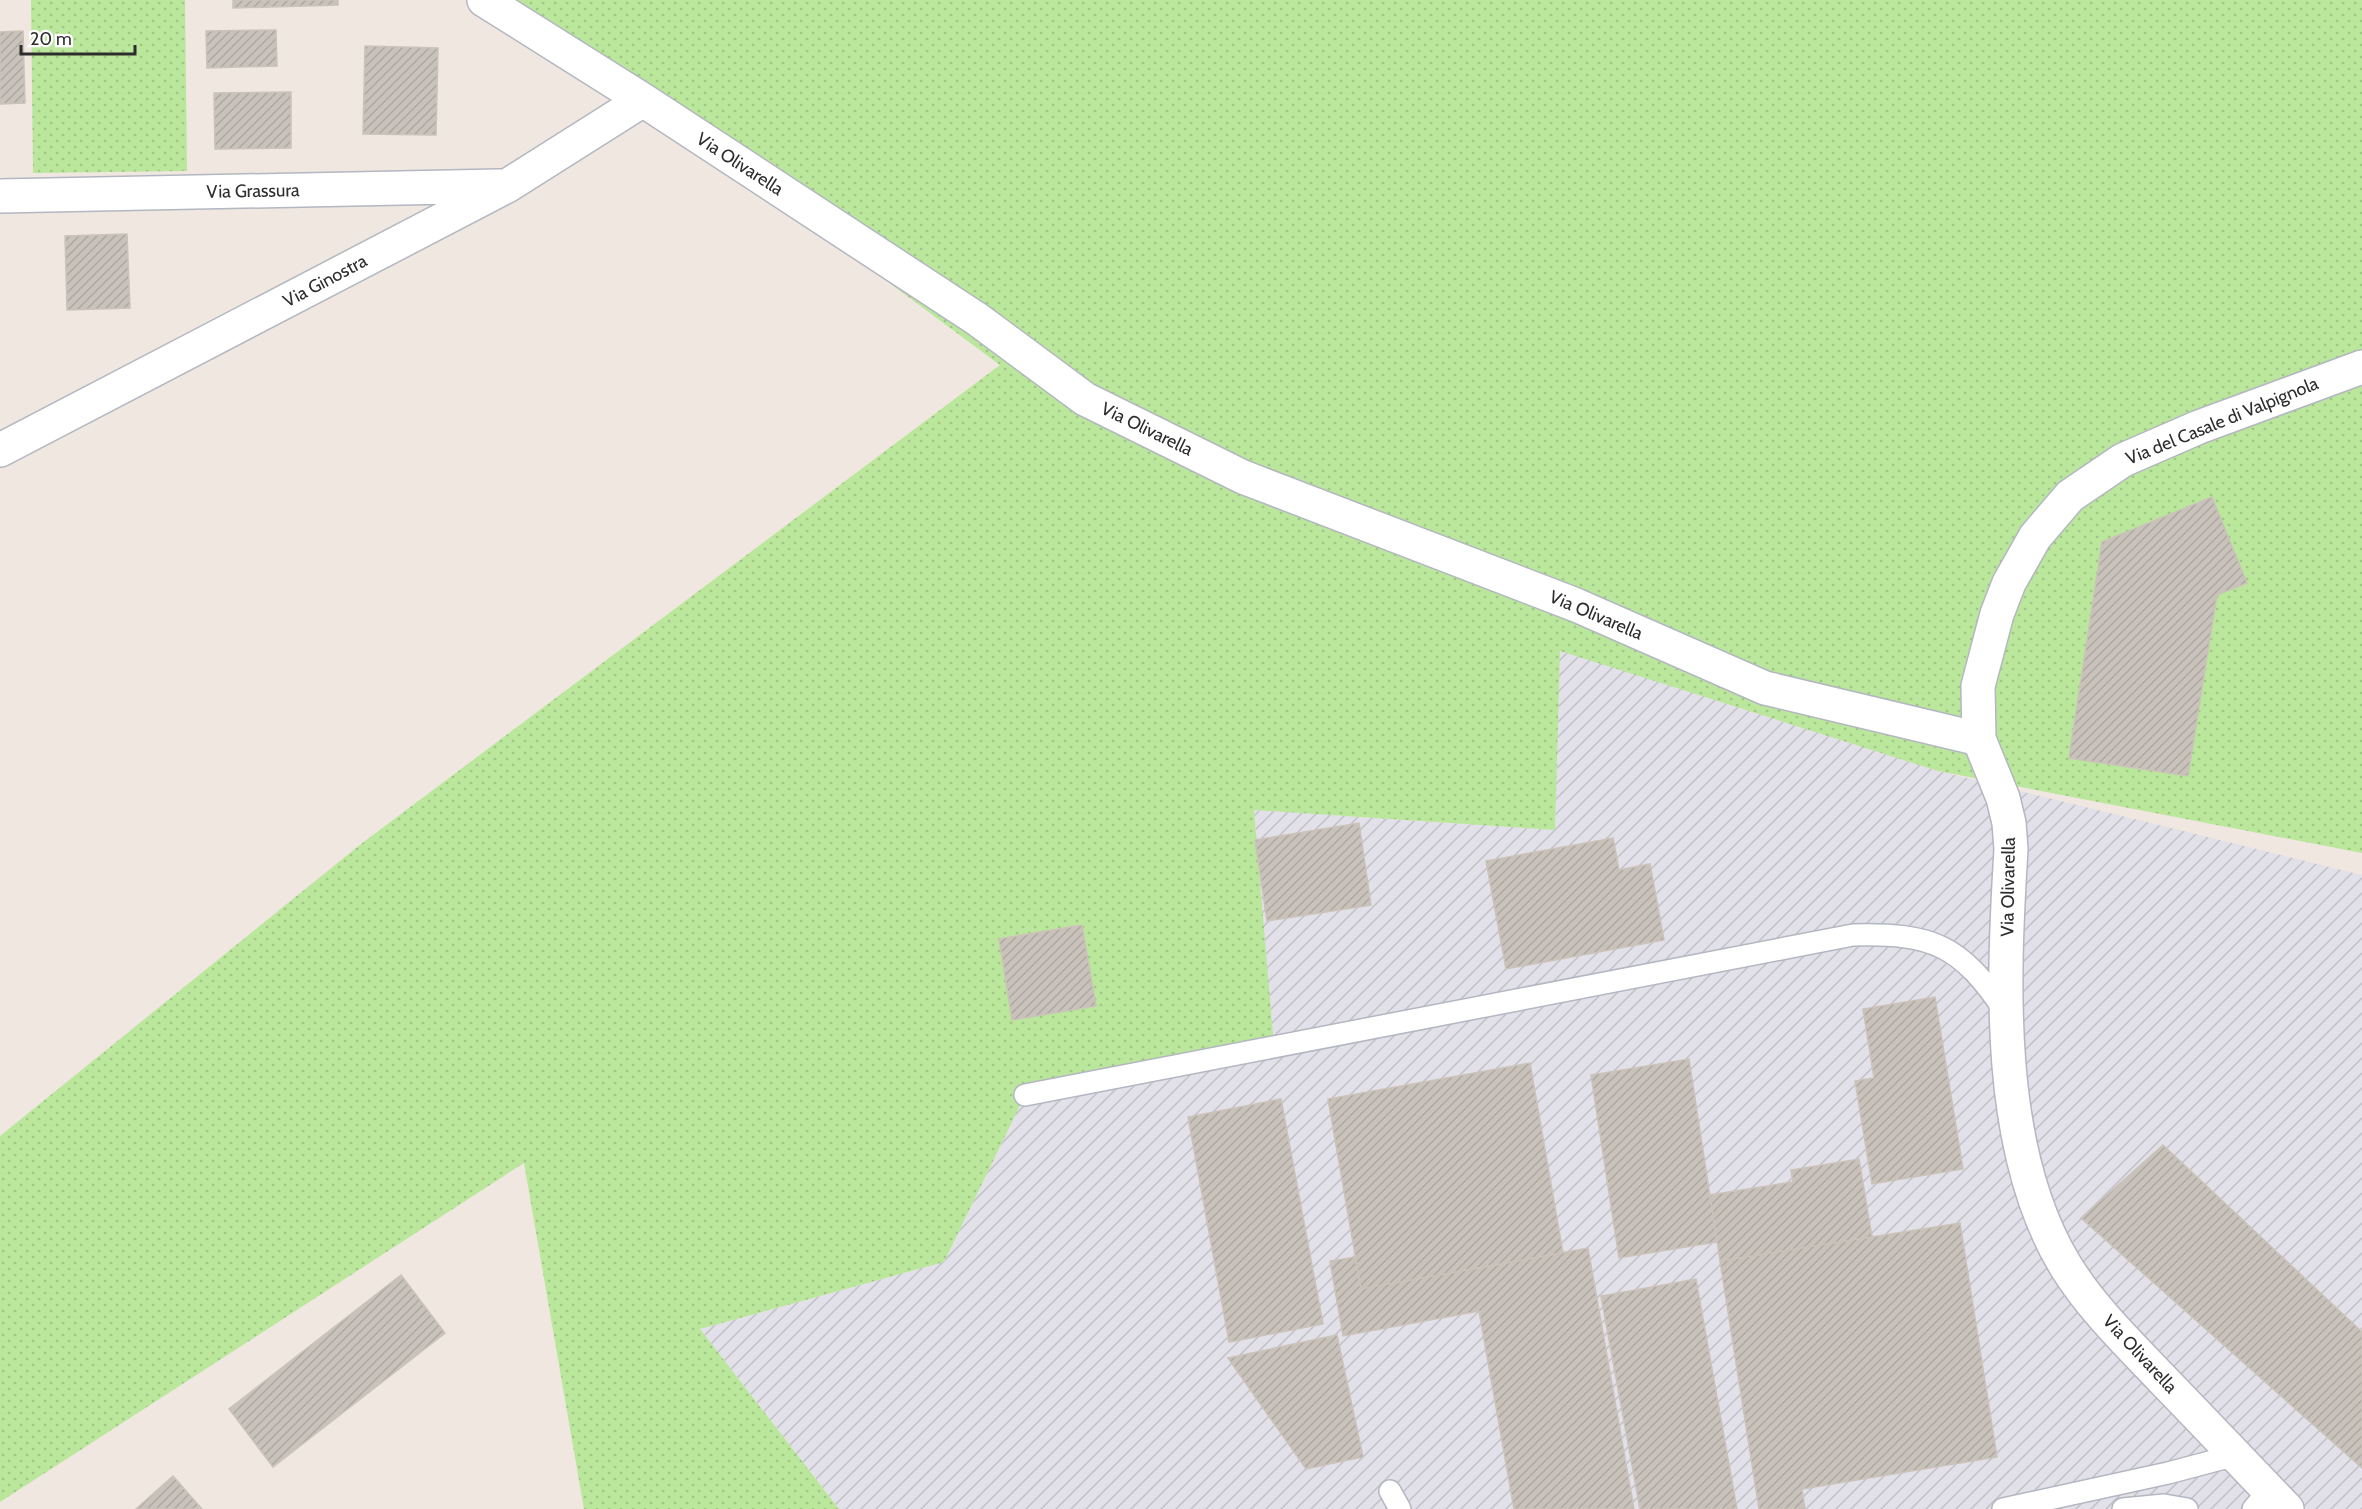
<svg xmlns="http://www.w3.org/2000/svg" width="2362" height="1509" viewBox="0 0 2362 1509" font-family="Cabin,sans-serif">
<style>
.industrial{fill:url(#industrial-furrows)}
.grass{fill:url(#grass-dots)}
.building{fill:url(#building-hatch);stroke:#cbc3b9;stroke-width:1.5}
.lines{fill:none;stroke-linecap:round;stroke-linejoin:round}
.service-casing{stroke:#b3b7c1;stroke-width:24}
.minor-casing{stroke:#b3b7c1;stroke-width:36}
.service{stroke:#fff;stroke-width:21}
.minor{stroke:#fff;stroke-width:33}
.labels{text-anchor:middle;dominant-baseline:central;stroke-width:4.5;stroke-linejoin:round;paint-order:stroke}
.street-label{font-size:18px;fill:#2d2d2d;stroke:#fff}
</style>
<defs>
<pattern id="industrial-furrows" width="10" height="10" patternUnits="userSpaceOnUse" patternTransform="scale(1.5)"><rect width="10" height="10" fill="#e2e0e8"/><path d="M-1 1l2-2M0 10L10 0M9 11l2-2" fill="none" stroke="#c2c0c7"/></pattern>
<pattern id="grass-dots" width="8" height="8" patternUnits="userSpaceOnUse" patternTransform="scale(1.5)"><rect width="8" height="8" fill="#bae79b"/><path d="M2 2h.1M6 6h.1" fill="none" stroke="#a0c686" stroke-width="1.8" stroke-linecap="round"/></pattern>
<pattern id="building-hatch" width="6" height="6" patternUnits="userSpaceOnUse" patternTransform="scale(1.5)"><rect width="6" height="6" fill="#c8c2bb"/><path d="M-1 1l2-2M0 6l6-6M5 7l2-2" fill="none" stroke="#aca7a1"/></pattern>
</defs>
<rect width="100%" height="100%" fill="#efe7e0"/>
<!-- industrial -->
<path class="industrial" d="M1559,650L1938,771L2362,875V1509H839L700,1329L944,1262L1025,1095L1273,1047L1254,810L1555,830Z"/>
<!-- grass -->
<path class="grass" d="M31,0H185L187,171L33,173Z
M484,0H2362V853L1938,771L1560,651L1555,830L1254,810L1274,1047L1025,1095L944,1262L700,1329L839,1509H584L524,1163L0,1502V1136L361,844L1000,365L643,100Z"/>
<!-- building -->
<path class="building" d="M233,0H338V5L233,8Z
M276,30L277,66L207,68L206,31Z
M23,31L25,103L0,104V32Z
M365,46L438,48L436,135L363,134Z
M291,92V148L215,149L214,93Z
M127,234L130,308L67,310L65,236Z
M2212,497L2247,583L2217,595L2188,776L2069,758L2102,542Z
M1359,823L1371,905L1267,921L1255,840Z
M1613,838L1619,870L1650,864L1664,940L1506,969L1486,861Z
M1082,925L1096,1006L1012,1020L999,939Z
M1935,997L1963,1169L1872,1184L1855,1081L1874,1078L1863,1009Z
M1689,1059L1717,1242L1619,1258L1591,1075Z
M1530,1063L1563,1253L1361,1289L1328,1099Z
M1281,1099L1323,1324L1229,1342L1188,1117Z
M2163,1145L2362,1332V1468L2081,1218Z
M1859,1159L1872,1237L1720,1261L1710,1195L1793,1182L1791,1170Z
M1960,1223L1997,1457L1802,1489L1805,1509H1759L1720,1261Z
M1588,1248L1634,1509H1514L1479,1311L1343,1336L1330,1261L1355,1257L1361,1289Z
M401,1275L445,1333L273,1467L229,1409Z
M1696,1279L1737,1509H1640L1601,1296Z
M1337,1335L1363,1457L1306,1469L1228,1358Z
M173,1476L202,1509H136Z"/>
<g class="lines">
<!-- service casing -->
<g class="service-casing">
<path id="service" d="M1025,1095L1853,935C1933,933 1961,945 2006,1013
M1390,1491L1400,1509
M2003,1509L2168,1473L2236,1455
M2123,1509L2164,1505L2187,1509
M2253,1509L2269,1490"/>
</g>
<!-- minor casing -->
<g class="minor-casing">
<path id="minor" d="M484,0L643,100L977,319L1085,399L1243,477L1576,605L1765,688L1979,739
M0,196L499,186
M0,450L507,186L643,100
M2287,1509C2246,1467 2206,1424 2165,1382C2130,1345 2092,1309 2065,1265C1995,1149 2003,980 2011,849L2009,823L2003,798L1979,739L1978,686L1997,614L2009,583L2035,537L2070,496L2123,460L2199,427L2362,367"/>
</g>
<!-- service -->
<use href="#service" class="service"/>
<!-- minor -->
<use href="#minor" class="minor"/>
</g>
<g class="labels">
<!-- street labels -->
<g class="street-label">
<text transform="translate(740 164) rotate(33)">Via Olivarella</text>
<text transform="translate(253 191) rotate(-1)">Via Grassura</text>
<text transform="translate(325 281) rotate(-28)">Via Ginostra</text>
<text transform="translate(2222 421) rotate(-22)">Via del Casale di Valpignola</text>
<text transform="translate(1147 429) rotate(26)">Via Olivarella</text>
<text transform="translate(1596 615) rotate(23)">Via Olivarella</text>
<text transform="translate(2008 887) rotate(-89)">Via Olivarella</text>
<text transform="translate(2140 1354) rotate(47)">Via Olivarella</text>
</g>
</g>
<!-- scale -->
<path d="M21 45v9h114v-9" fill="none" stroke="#2d2d2d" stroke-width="3"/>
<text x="30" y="45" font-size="18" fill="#2d2d2d" stroke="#ffffff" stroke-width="4.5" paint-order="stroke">20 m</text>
</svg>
